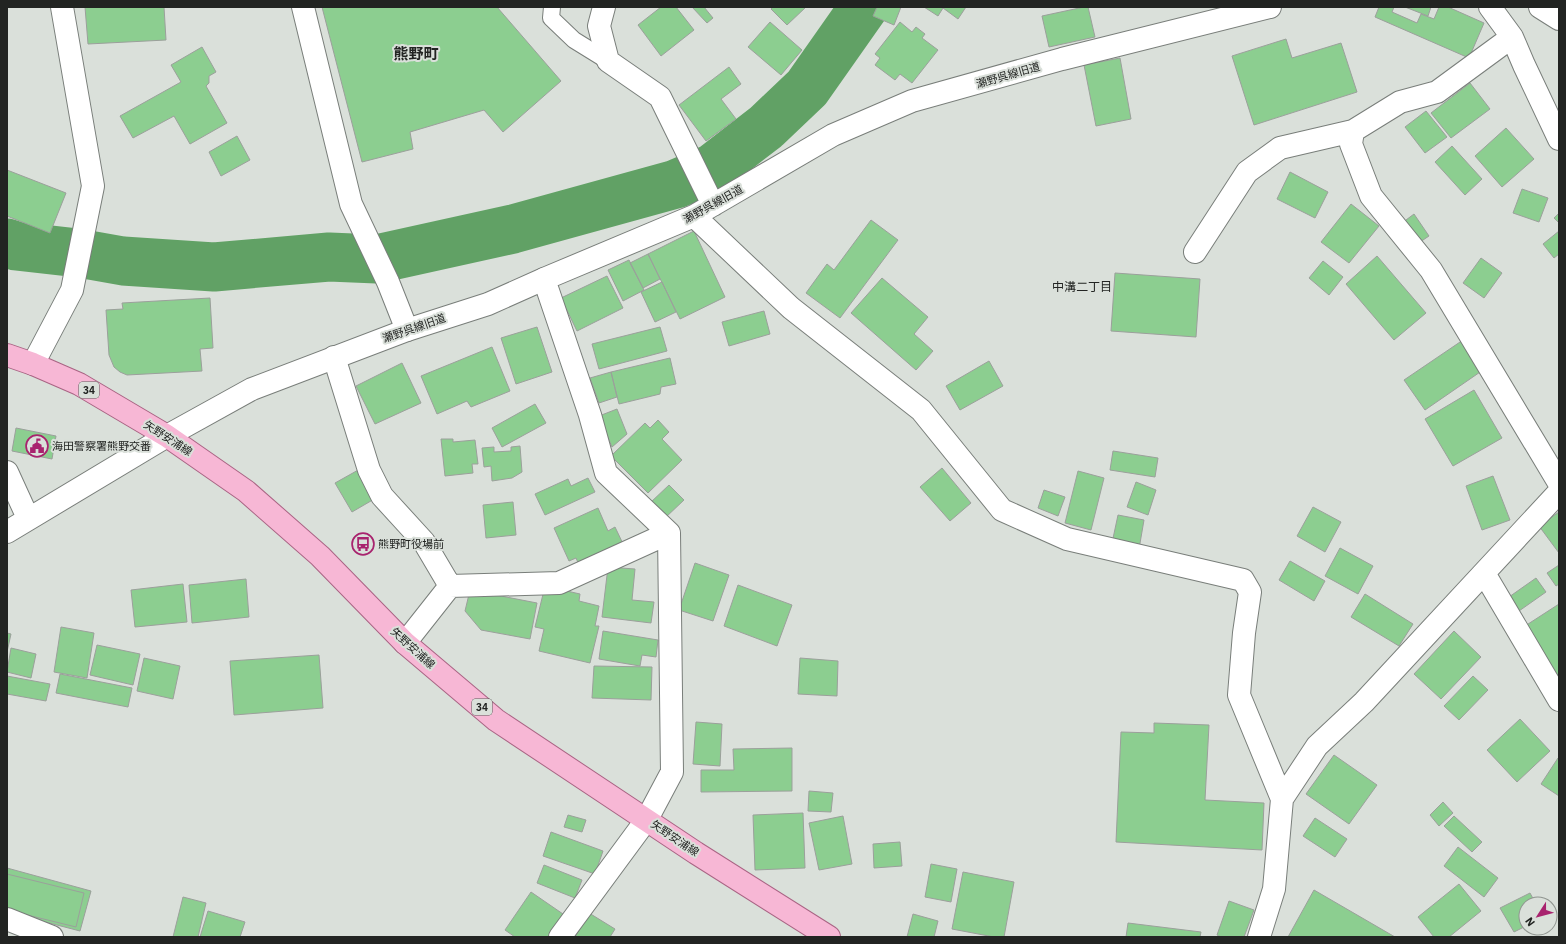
<svg xmlns="http://www.w3.org/2000/svg" width="1566" height="944" viewBox="0 0 1566 944" font-family="'IBM Plex Sans','Noto Sans JP',sans-serif">
<style>
.lines{fill:none;stroke-linecap:round;stroke-linejoin:round}
.river{stroke:#61a165;stroke-width:49}
.building{fill:#8cce90;stroke:#9ba09b}
.service-casing{stroke:#797e7a;stroke-width:18}
.minor-casing{stroke:#797e7a;stroke-width:24}
.tertiary-casing{stroke:#797e7a;stroke-width:24}
.primary-casing{stroke:#a96484;stroke-width:24}
.service{stroke:#fff;stroke-width:16}
.minor{stroke:#fff;stroke-width:22}
.tertiary{stroke:#fff;stroke-width:22}
.primary{stroke:#f7b7d5;stroke-width:22}
.labels{text-anchor:middle;dominant-baseline:central;stroke-width:4;stroke-linejoin:round;paint-order:stroke}
.shield{fill:#dae0da;stroke:#595c59;stroke-width:1}
.shield-label{font-size:10px;font-weight:bold;fill:#222422}
.street-label{font-size:11px;fill:#222422;stroke:#dae0da}
.poi-label{font-size:11px;fill:#222422;stroke:#dae0da;text-anchor:start}
.neighbourhood-label{font-size:12px;fill:#222422;stroke:#dae0da}
.district-label{font-size:15px;font-weight:bold;fill:#222422;stroke:#dae0da}
</style>
<rect width="100%" height="100%" fill="#dae0da"/>
<g class="lines">
<!-- river -->
<path class="river" d="M7,243L16,246L78,253L123,261L214,267L329,257L377,259L513,229L676,184L713,168L766,127L807,88L864,7"/>
</g>
<!-- building -->
<path class="building" d="M85,7H164L166,40L88,44Z
M322,7H497L561,81L503,132L484,110L410,132L413,149L362,162Z
M661,7H676L694,30L661,56L638,25Z
M692,7H704L713,18L707,23Z
M773,7H806L787,25L771,9Z
M877,7H901L894,25L873,16Z
M924,7H966L958,19L943,8L938,16Z
M1084,7H1088L1095,37L1049,47L1042,16Z
M1379,7H1394L1392,12L1417,23L1421,14L1434,19L1439,7H1448L1484,23L1469,58L1375,17Z
M1405,7H1431L1428,16Z
M770,22L802,50L781,75L748,47Z
M900,22L912,32L916,27L925,34L922,38L938,50L912,83L900,74L895,80L875,65L880,58L875,54Z
M1286,39L1292,58L1341,43L1357,92L1254,125L1232,56Z
M202,47L216,72L209,76V83L206,86L227,123L190,144L174,116L133,138L120,116L181,82L171,65Z
M1120,58L1131,119L1096,126L1084,65Z
M729,67L741,84L721,99L736,119L706,141L679,105Z
M1470,83L1490,109L1451,138L1431,113Z
M1426,111L1447,137L1425,153L1405,127Z
M1506,128L1534,159L1502,187L1475,156Z
M237,136L250,160L221,176L209,152Z
M1452,146L1482,179L1465,195L1435,162Z
M7,170L66,193L50,233L7,216Z
M1290,172L1328,192L1315,218L1277,199Z
M1522,189L1548,198L1539,222L1513,213Z
M1351,204L1379,226L1349,263L1321,242Z
M1559,213V223L1554,218Z
M1414,214L1429,236L1417,244L1402,223Z
M871,220L898,240L840,318L806,293L827,264L834,270Z
M694,231L725,297L680,319L648,254Z
M1559,231V254L1554,258L1543,244Z
M648,254L660,279L643,288L630,263Z
M1377,256L1426,313L1394,340L1346,284Z
M1481,258L1502,273L1484,298L1463,283Z
M629,260L644,290L623,301L608,270Z
M1323,261L1343,277L1329,295L1309,278Z
M1115,273L1200,279L1196,337L1111,331Z
M607,276L623,308L577,331L561,298Z
M882,278L928,317L914,334L933,351L916,370L851,313Z
M662,282L676,312L655,322L641,292Z
M210,298L213,348L200,349L202,371L127,375L120,372L114,367L109,355L106,310L123,309L122,303Z
M764,311L770,334L729,346L722,322Z
M537,327L552,372L516,384L501,338Z
M660,327L667,351L599,369L592,344Z
M1463,340L1483,370L1425,410L1404,380Z
M492,347L510,391L471,407L467,401L437,414L421,376Z
M670,358L676,384L661,387L660,394L619,404L611,372Z
M989,361L1003,386L960,410L946,386Z
M402,363L421,403L375,424L356,386Z
M611,372L617,397L599,403L590,378Z
M1474,390L1502,438L1453,466L1425,419Z
M535,404L546,423L502,447L492,428Z
M617,409L627,434L612,447L599,416Z
M658,420L669,432L662,439L682,460L648,493L611,456L645,423L650,428Z
M16,428L56,436L52,459L12,451Z
M441,439H453V442L475,440L478,464H472L473,473L445,476Z
M520,446L522,472L512,478L492,481L491,466L484,467L482,448L494,447V452L511,451V447Z
M1113,451L1158,458L1155,477L1110,470Z
M942,468L971,503L950,521L920,487Z
M360,469L376,498L352,512L335,483Z
M1078,471L1104,478L1091,530L1065,523Z
M1493,476L1510,520L1482,530L1466,486Z
M588,478L595,492L545,515L535,494L568,479L571,486Z
M1136,482L1156,490L1148,515L1127,507Z
M669,485L684,500L665,518L650,503Z
M1044,490L1065,497L1058,516L1038,508Z
M513,502L516,535L486,538L483,505Z
M1313,507L1341,522L1325,552L1297,536Z
M598,508L608,531L615,527L625,548L580,567L576,558L569,561L554,528Z
M1559,512V553L1539,526Z
M1118,515L1144,520L1139,549L1112,543Z
M1340,548L1373,566L1358,594L1325,576Z
M1290,561L1325,581L1314,601L1279,580Z
M695,563L729,575L713,621L679,610Z
M1559,565V584L1556,586L1547,573Z
M608,567L635,569L632,600L654,602L651,623L602,617Z
M1536,578L1546,592L1519,611L1509,597Z
M246,579L249,617L192,623L189,585Z
M183,584L187,622L135,627L131,590Z
M738,585L792,605L777,646L724,626Z
M545,586L580,594L579,601L599,606L595,626H599L590,663L539,651L544,629L535,627Z
M470,590L537,603L530,639L481,630L465,611Z
M1365,594L1413,624L1399,646L1351,617Z
M1559,604V674L1557,675L1525,626Z
M61,627L94,633L87,678L54,672Z
M603,631L658,640L656,657L642,655L640,666L599,659Z
M1454,631L1481,657L1441,699L1414,674Z
M7,633L11,634L7,652Z
M97,645L140,654L133,685L90,675Z
M11,648L36,654L31,678L7,672Z
M319,655L323,708L234,715L230,661Z
M144,658L180,666L173,699L137,691Z
M800,658L838,661L837,696L798,694Z
M594,666L652,667L651,700L592,698Z
M60,674L132,688L128,707L56,693Z
M7,676L50,684L46,701L7,694Z
M1473,676L1488,690L1459,720L1444,706Z
M1520,719L1550,751L1517,782L1487,750Z
M696,722L722,724L720,766L693,764Z
M1154,723L1209,725L1205,800L1264,803L1262,850L1116,842L1121,732L1154,733Z
M792,748V791L701,792V770H734L733,749Z
M1334,755L1377,785L1349,824L1306,794Z
M1558,758L1559,759V796L1541,784Z
M809,791L833,793L831,812L808,811Z
M1443,802L1453,813L1439,826L1430,815Z
M803,813L805,868L755,870L753,815Z
M568,815L586,820L582,832L564,827Z
M843,816L852,864L819,870L809,823Z
M1454,816L1482,842L1472,852L1444,826Z
M1315,818L1347,839L1335,857L1303,836Z
M551,832L603,851L595,874L543,856Z
M900,842L902,866L874,868L873,844Z
M1458,847L1498,878L1484,897L1444,866Z
M931,864L957,869L951,902L925,897Z
M544,865L582,880L575,898L537,883Z
M7,868L91,891L80,931L7,912Z
M963,872L1014,882L1004,937H994L952,929Z
M7,874L84,893L76,927L7,910Z
M1459,884L1481,911L1449,937H1434L1418,917Z
M1314,890L1395,937H1288Z
M531,892L563,914L548,937H515L505,930Z
M1530,893L1536,904H1526V926L1514,932L1500,908Z
M183,897L206,903L198,937H173Z
M1229,901L1254,910L1244,937H1221L1217,935Z
M208,911L245,922L240,937H200Z
M589,913L615,929L610,937H575Z
M913,914L938,921L934,937H907Z
M1128,923L1201,932L1200,937H1126Z"/>
<g class="lines">
<!-- service casing -->
<g class="service-casing">
<path id="service" d="M552,7L551,18L574,40L608,61"/>
</g>
<!-- minor casing -->
<g class="minor-casing">
<path id="minor" d="M303,7L351,204L388,282L407,330
M604,7L599,26L608,61L660,97L713,205
M1490,7L1512,37L1524,65L1559,139
M1540,7L1559,19
M1512,37L1437,92L1400,102L1353,131L1351,144L1371,196L1431,270L1559,483
M694,216L791,308L921,410L1002,510L1067,539L1243,580L1250,592L1244,633L1239,695L1282,799L1274,889L1259,937
M1195,252L1247,172L1280,148L1353,131
M334,357L369,470L382,496L424,542L450,586
M33,364L72,290L93,186L62,7
M7,472L28,518
M7,532L167,436
M1484,573L1559,700
M405,643L450,586L559,583L669,533
M1282,799L1317,746L1364,702L1559,492
M7,919L52,937
M560,937L647,819L672,772L669,533L606,473L590,415L544,279L694,216L833,135L912,101L1062,59L1270,7"/>
</g>
<!-- tertiary casing -->
<g class="tertiary-casing">
<path id="tertiary" d="M167,436L252,389L407,330L488,304L544,279"/>
</g>
<!-- primary casing -->
<g class="primary-casing">
<path id="primary" d="M7,355L33,364L79,384L167,436L246,491L320,556L405,643L496,720L696,853L829,937"/>
</g>
<!-- service -->
<use href="#service" class="service"/>
<!-- minor -->
<use href="#minor" class="minor"/>
<!-- tertiary -->
<use href="#tertiary" class="tertiary"/>
<!-- primary -->
<use href="#primary" class="primary"/>
</g>
<!-- icons -->
<defs>
<g id="civic-ring" transform="scale(1.15)"><circle r="9.5" fill="#dae0da" stroke="#a8236e" stroke-width="1.5"/><path d="M-.6-6.5H3V-4.5H.6V-3L4-1V1h2V6H-6V1h2V-1L-.6-3ZM-1.2 2.5V6h2.4V2.5Z" fill="#a8236e"/></g>
<g id="bus-ring" transform="scale(1.15)"><circle r="9.5" fill="#dae0da" stroke="#a8236e" stroke-width="1.5"/><path d="M-5-6H5V4H4V6H2V4H-2V6H-4V4H-5ZM-3.5-4V0h7V-4ZM-3.5 1.2v1.5H-2V1.2ZM2 1.2v1.5H3.5V1.2Z" fill="#a8236e"/></g>
</defs>
<g fill-rule="evenodd">
<use href="#civic-ring" x="37" y="446"/>
<use href="#bus-ring" x="363" y="544"/>
</g>
<g class="labels">
<!-- shield labels -->
<g class="shield">
<rect x="79" y="382" width="20" height="16" rx="3"/>
<rect x="472" y="699" width="20" height="16" rx="3"/>
</g>
<g class="shield-label">
<text x="89" y="390">34</text>
<text x="482" y="707">34</text>
</g>
<!-- street labels -->
<g class="street-label">
<text transform="translate(1008 75) rotate(-16)">瀬野呉線旧道</text>
<text transform="translate(713 204) rotate(-29)">瀬野呉線旧道</text>
<text transform="translate(414 328) rotate(-19)">瀬野呉線旧道</text>
<text transform="translate(168 438) rotate(33)">矢野安浦線</text>
<text transform="translate(413 648) rotate(42)">矢野安浦線</text>
<text transform="translate(675 838) rotate(34)">矢野安浦線</text>
</g>
<!-- poi labels -->
<g class="poi-label">
<text x="52" y="446">海田警察署熊野交番</text>
<text x="378" y="544">熊野町役場前</text>
</g>
<!-- neighbourhood labels -->
<g class="neighbourhood-label">
<text x="1082" y="286">中溝二丁目</text>
</g>
<!-- district labels -->
<g class="district-label">
<text x="416" y="53">熊野町</text>
</g>
</g>
<!-- border -->
<rect width="1566" height="944" fill="none" stroke="#222422" stroke-width="16"/>
<!-- north arrow -->
<g transform="translate(1538 916) rotate(234)"><circle r="19" fill="#dae0da" stroke="#909590"/>
<path d="M0-3L7 15L0 10L-7 15Z" fill="#a8236e"/>
<text y="-6" font-size="11" font-weight="bold" text-anchor="middle" fill="#222422">N</text>
</g>
</svg>
